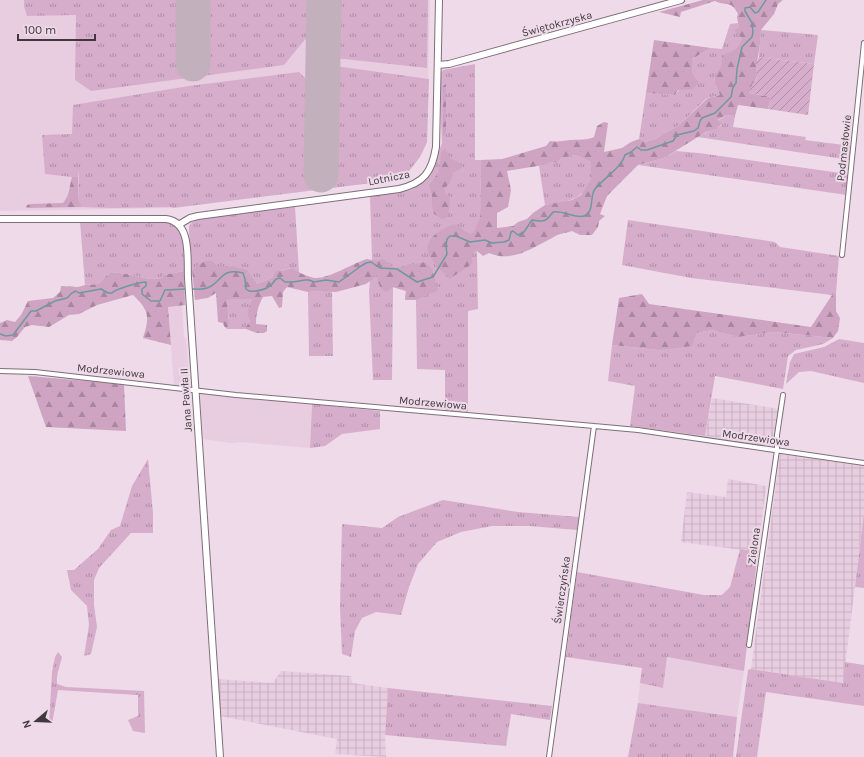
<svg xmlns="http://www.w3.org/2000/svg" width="864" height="757" viewBox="0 0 864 757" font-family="Karla,sans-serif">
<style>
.built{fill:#e8cde0}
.industrial{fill:url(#industrial-grid)}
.grass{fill:url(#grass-tufts)}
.forest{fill:url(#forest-firs);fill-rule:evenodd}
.garden{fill:url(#garden-furrows)}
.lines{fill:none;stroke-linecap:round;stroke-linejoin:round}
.stream{stroke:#7098a0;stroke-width:1.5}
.runway{stroke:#c2b1bd;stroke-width:35}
.street-casing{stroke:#7f6e7a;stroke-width:6}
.secondary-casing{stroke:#7f6e7a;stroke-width:8}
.street{stroke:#fff;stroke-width:4}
.secondary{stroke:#fff;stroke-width:6}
.labels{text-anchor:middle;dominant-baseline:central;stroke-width:4;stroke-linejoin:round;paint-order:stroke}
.street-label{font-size:11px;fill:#40383e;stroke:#eedae8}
</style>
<defs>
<pattern id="industrial-grid" width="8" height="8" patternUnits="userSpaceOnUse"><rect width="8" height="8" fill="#e8cde0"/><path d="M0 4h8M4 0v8" fill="none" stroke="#c8b1c1"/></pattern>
<pattern id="grass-tufts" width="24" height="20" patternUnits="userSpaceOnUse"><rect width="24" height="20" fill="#d6adca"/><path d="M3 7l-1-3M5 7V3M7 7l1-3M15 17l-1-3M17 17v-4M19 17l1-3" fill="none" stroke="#af8ea5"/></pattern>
<pattern id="forest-firs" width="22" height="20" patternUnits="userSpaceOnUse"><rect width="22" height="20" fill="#cea4c2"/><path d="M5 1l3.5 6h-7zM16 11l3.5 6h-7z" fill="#a9879f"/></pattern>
<pattern id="garden-furrows" width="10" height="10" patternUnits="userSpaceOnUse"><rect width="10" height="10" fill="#d6adca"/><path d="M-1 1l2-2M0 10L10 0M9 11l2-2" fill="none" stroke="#af8ea5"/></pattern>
</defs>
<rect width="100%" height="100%" fill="#eedae8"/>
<!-- built -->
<path class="built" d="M0,0H430L427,142L420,157L409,171L387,181L173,208L0,211Z
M182,305L184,337L186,338L189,375L188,386L174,385L168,307Z
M199,392L312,404L310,448L241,442L231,443L203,439Z
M667,657L744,671L737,717L638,703L640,683L663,688Z"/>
<!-- industrial -->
<path class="industrial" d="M712,398L779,409L774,447L705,436Z
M780,454L864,466V513L843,683L751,669Z
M728,479L766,486L758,552L681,542L687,492L726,497Z
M281,671L351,676L352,683L388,688L385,735L386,757L335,754L337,739L220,716L218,679L273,683Z"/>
<!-- grass -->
<path class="grass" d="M24,0H311V32L284,65L91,91L75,80L76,15L27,16L24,6Z
M336,0H428L427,68L335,58Z
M738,23L742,38L740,46L722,64L720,70L714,74L715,84L720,95L707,98L678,126L655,139L645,142L639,139L646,93L675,95L692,74V59L711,48L722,49L730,24Z
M761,30L818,35L814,64L759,57C759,48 761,39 761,30Z
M475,64V160H481L480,216L473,235L477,250L478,309L468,311V413L445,411V370L417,369L416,300H405L406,291L393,287V291L392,380H373L369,291L372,260L370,196L411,190L426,180L431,173L442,143L441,122V73L443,70Z
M335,66L429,79L427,142L420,157L409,171L387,181L173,208L172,207L112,208L79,207L78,200L79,171L78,177H72L45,174L42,135L72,134L73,105L189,86L299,72L309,82Z
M726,115L735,116L733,127L806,137L805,140L852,146L847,195L638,165L664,158L676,151L699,153L848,174L850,160L698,137C705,132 714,130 722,125L718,121Z
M575,155L591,162C591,168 593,176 591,181C583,200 563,203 545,205L539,166L552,162L557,163L562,158Z
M295,207L299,272L291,268L281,271H275L272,278L257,284L233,266L218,267L202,263L192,270L189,232V226L192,222L199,219L212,216Z
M628,220L775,242L780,247L839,256L836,293L832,295L691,278L622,265Z
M80,221H164C189,228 184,251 184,271L163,275L162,278L149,279L127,274L111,272L106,276L98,284L85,285Z
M324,291H332L333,356H309L308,292Z
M227,299H254L249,319L250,322L246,329H227L229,324Z
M712,330L738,337L774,332L833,338L823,344L796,350L788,356L783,389L715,376L705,436L630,426L635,386L608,381L612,345L658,350L696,333Z
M839,339L864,343V383L811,371L799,372L786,384L790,362L794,354L824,347Z
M312,404L380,411V429L342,434L325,446L310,448Z
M148,459L153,513V533H131L99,568L94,580V605L97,627L91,654L84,656L89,625L87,606L71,590L67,570H74L98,549L111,530L120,526L132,486Z
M443,500L518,512L579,517L577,530L530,526H492L461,532L437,542L418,564L409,587L401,615L376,612L362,618L355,631L351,657L342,654L340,608L342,524L382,528L398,517Z
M864,513V588L855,587Z
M740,549L758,552L744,671L667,657L663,688L640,683L642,668L566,657L577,572L704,595H722L730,587Z
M58,652L62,657C60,666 56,675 57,684L66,687L144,691L145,733L133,731L128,720L138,716V695L58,690L52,724H49L52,672L55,657Z
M845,662L864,665V706L766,692L757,757H736L748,670L751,669L843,683Z
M388,688L552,706L550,720L511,714L506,746L385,735Z
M638,703L737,717L733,757H628Z"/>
<!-- forest -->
<path class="forest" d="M703,0H783L778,4L774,14L761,30C761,41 759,51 757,62C756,66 757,71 757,75C756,81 752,87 749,93L771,97L768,109L738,105L735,116L726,115L718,120L722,124L716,129L706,132L664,158L638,165L607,196L600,214L605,216L599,221L598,227L592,235H580L572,231C566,233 557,234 552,238C532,248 512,263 489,253L483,256L476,250C471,252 472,258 472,263C467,269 457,273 450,279C443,272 435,265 430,257C420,240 442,228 455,224C462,228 466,233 473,234L480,216L481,160L502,159L546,146L550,141C559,142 562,141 570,140C580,139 584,141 594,137L597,126L604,122L608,123L604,152L622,148L631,142L639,139L645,142L655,139L678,126L708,98L720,95L715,84L714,74C722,69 722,64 722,55C733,52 739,49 742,38L734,30L739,28L737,17L738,14C731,0 728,7 715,1L681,12L680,17L659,12ZM575,155L591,162V180L581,195L572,200L545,205L533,213L527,219L518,222L513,226L497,228V213L508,207L511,190L507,171L544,165L552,162L557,163L562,158Z
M654,40L711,48L692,59V74L699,82L693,89L678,90L675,95L646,93Z
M446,84V135L443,136V86Z
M445,148L450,158L460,163L462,167L459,170L453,172L450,183L444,189L445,193C454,198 448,209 448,217L442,219L434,214L432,205V196L429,185L439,172L441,152Z
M72,177H78V199L81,207L26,208L27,205L31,204L63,203C70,195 69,187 72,177Z
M367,259L377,261L384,259C394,269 396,269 408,265C414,264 420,263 425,262L432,269L438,290L416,300H405L406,291L393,287L386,292C381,289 379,286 377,279L379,277L375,274L373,279L366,284L336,292L324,291L308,292L287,287L283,292L282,307L279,308L272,296L263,297C258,306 256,314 256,324L267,325V331L264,333H257L246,329V327L250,322C246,311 248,308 253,299H227L229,324L227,329L224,326L223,323L218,322L216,293L208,298L195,300L192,270C202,263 209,255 218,267L233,266L247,270L257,284L272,278L275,271H281L292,268C298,272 308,277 315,278C329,279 353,263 367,259Z
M184,271L185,305L168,307L171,345L143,338C150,317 149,310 133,295L97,305L79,314L69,315L49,327L32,325L25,327L17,337L12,341L0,340V323L7,320L15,322L21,315L28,301L53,298L60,292L61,286L78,287L85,285L98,284L106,276L111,272L127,274L149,279L162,278L163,275Z
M836,293V311L840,318L838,331L833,338L774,332L738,337L712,330L696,333L692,346L658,350L612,345L619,298L642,294L649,304L811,327L832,295Z
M28,376L124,384L126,431L46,427Z"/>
<!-- garden -->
<path class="garden" d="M759,57L814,64L808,115L768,109L771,97L749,93L752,84L756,80L757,75L756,63Z"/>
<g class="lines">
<!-- stream -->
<path class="stream" d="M191,289C196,289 202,290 207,288C222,283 220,267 243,273L245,279L246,289L249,291C261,292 270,289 276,279L280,278L285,282H293L305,280H309L314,282L326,280L339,282L361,266L366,263L371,262L380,268L397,269L417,282L433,277L447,254L446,246L447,239L450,236H456L470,242L485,240L492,243L504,242L509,240L511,232L513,231L518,235L524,232L532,220C544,222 546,222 553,212C563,210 576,219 584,216C595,212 589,197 595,189C604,178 621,168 625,155L631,152L637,147L641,150H647L673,141L677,135L694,131L698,128L700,121L702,118L715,113L731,97L733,87L736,83L737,69L742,47L752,37L753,32L752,23L745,11V8L750,7L755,13L758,12L766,0
M0,334L6,336L13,335L31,311H36L55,301L67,298L72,293L76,291L79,293L101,289L108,293H112C115,289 140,282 146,282V286L142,289V294L151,301H160L165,290L187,289"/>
<!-- runway -->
<path class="runway" d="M193,64V0
M321,175L324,0"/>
<!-- street casing -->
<g class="street-casing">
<path id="street" d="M842,255L864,43
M0,371L35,372L236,395L594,426L638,430L864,463
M749,645L777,450V435L783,395
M549,757L594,426"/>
</g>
<!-- secondary casing -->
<g class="secondary-casing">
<path id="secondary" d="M438,65L449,64L681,0
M0,219H166C192,222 187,259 188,278L220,757
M180,224L190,218L198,216L399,189C424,183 432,172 436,147L439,0"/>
</g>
<!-- street -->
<use href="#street" class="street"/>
<!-- secondary -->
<use href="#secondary" class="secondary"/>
</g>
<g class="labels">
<!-- street labels -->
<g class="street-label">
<text transform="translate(557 24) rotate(-15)">Świętokrzyska</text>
<text transform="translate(844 148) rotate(-84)">Podmasłowie</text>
<text transform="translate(389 178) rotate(-11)">Lotnicza</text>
<text transform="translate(111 371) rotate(6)">Modrzewiowa</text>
<text transform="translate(186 400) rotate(-94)">Jana Pawła II</text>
<text transform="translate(433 403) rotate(5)">Modrzewiowa</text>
<text transform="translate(756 438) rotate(8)">Modrzewiowa</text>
<text transform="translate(754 546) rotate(-82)">Zielona</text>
<text transform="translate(562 590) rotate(-82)">Świerczyńska</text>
</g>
</g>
<!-- north arrow -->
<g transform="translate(36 721) rotate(251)" stroke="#eedae8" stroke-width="3" paint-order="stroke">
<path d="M0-3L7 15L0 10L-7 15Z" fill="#40383e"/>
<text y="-6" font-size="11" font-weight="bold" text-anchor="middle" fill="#40383e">N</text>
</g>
<!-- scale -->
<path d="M18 34v6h77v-6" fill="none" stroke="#40383e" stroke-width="2"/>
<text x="24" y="34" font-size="12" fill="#40383e" stroke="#eedae8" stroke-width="3" paint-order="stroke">100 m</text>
</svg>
